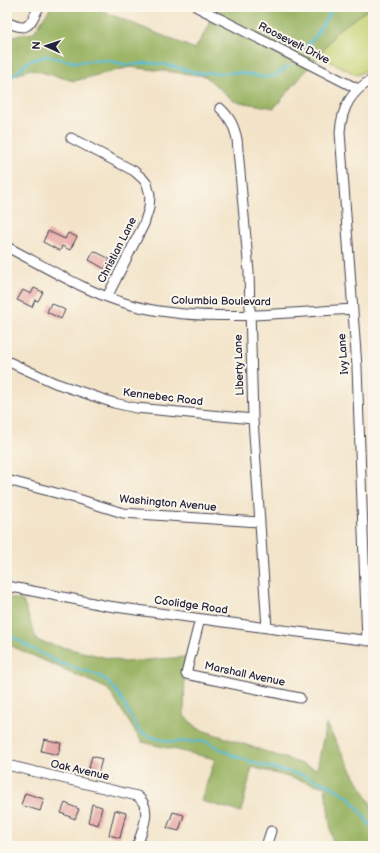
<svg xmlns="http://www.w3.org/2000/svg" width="380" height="853" viewBox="0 0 380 853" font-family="'Balsamiq Sans',sans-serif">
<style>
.green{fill:#c5d374;stroke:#747a58}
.forest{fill:#9cb566;stroke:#5f6c50}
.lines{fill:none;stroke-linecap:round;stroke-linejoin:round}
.stream{stroke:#54bbd2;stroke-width:2.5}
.building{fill:#e49c9a}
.street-casing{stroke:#413f50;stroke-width:11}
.street{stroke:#fff;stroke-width:9}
.labels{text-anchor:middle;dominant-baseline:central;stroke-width:4;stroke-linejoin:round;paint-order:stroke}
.street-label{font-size:11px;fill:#22223b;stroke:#fbf7ec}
</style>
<rect width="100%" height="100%" fill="#fbf7ec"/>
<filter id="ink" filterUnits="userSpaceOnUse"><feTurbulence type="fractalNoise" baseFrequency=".025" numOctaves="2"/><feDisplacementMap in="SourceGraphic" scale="8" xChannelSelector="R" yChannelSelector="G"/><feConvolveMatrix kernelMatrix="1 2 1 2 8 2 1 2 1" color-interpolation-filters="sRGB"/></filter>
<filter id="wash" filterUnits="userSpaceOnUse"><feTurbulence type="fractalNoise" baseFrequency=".012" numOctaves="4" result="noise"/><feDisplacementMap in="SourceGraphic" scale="16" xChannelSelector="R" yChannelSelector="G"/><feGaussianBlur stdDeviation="0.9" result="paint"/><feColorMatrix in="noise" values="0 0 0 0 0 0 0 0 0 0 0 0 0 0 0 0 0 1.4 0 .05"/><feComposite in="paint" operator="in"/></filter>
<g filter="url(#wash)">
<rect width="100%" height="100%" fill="#f3e4c9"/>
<!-- green -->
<path class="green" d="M371,7H373V67L357,75L319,56L337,31Z"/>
<!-- forest -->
<path class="forest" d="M51,7H93L195,49L209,25L210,7H371L337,31L319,56L274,108L234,101L205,76L130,67L74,81L30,69L7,79V37L33,33Z
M7,597L23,601L37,641L124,662L185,657L184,716L199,729L317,769L326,724L373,808V846H333L325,787L252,767L241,812L201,801L215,759L142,742L108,689L7,644Z"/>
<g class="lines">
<!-- stream -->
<path class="stream" d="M305,47L314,38L334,7
M7,79L13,76L29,61L46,56L74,62L106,60L127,65L149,63L167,65L198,73H242L262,77L275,76L289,66
M7,633L31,648L60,663L98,675L107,681L117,692L140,732L151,737L172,742L205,741L232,755L264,766L302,775L331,786L350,798L373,829"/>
</g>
<g id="blocks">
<!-- building -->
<path class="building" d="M48,231L65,239L68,233L77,237L70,250L62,246L60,251L43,242Z
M94,251L110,259L105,269L89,260Z
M34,288L43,292L38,301L35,300L32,307L17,300L23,290L31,294Z
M51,303L65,310L61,319L47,312Z
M44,739L61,743L58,755L41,751Z
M92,756L102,759L98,774L88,771Z
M25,793L44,799L40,811L21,805Z
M65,803L79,809L75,819L61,813Z
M92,804L102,807L98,825L88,822Z
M115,810L126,813L120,838L109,835Z
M173,812L184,815L179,831L167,828Z"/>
</g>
</g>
<g filter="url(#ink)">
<use href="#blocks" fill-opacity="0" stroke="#413f50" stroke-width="1"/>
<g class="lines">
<!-- street casing -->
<g class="street-casing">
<path id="street" d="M197,7L358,89
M7,22C29,33 29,25 39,7
M220,108C230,117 234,126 237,139L249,272L253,419L267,628
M71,138L134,171L143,179L147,184L150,195L149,208L144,224L107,297
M7,247C46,267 86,292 128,304C196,324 282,313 352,309
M7,361L55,383L114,403L136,408L253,419
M7,480L75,498L123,513L259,522
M7,586L108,606L282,630L371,641
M200,619L186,674L300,698
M367,641L357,367L340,132C342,107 351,91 373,79
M7,765L137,796C154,808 142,830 137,846
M266,846L271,831"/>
</g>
<!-- street -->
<use href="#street" class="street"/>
</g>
</g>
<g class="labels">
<!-- street labels -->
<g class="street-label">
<text transform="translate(294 43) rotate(27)">Roosevelt Drive</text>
<text transform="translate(117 250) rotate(-63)">Christian Lane</text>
<text transform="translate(221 301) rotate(1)">Columbia Boulevard</text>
<text transform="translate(343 354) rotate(-94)">Ivy Lane</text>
<text transform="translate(239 365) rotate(-92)">Liberty Lane</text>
<text transform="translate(163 397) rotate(7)">Kennebec Road</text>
<text transform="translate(168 503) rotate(5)">Washington Avenue</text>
<text transform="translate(191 605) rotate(8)">Coolidge Road</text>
<text transform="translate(245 674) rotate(12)">Marshall Avenue</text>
<text transform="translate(80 770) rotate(13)">Oak Avenue</text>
</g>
</g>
<!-- margin -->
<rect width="380" height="853" fill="none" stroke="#fbf7ec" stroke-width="24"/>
<!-- north arrow -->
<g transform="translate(46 46) rotate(273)" stroke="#fbf7ec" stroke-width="3" paint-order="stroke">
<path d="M0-3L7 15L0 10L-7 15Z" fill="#22223b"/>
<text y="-6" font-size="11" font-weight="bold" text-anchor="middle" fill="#22223b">N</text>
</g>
</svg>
